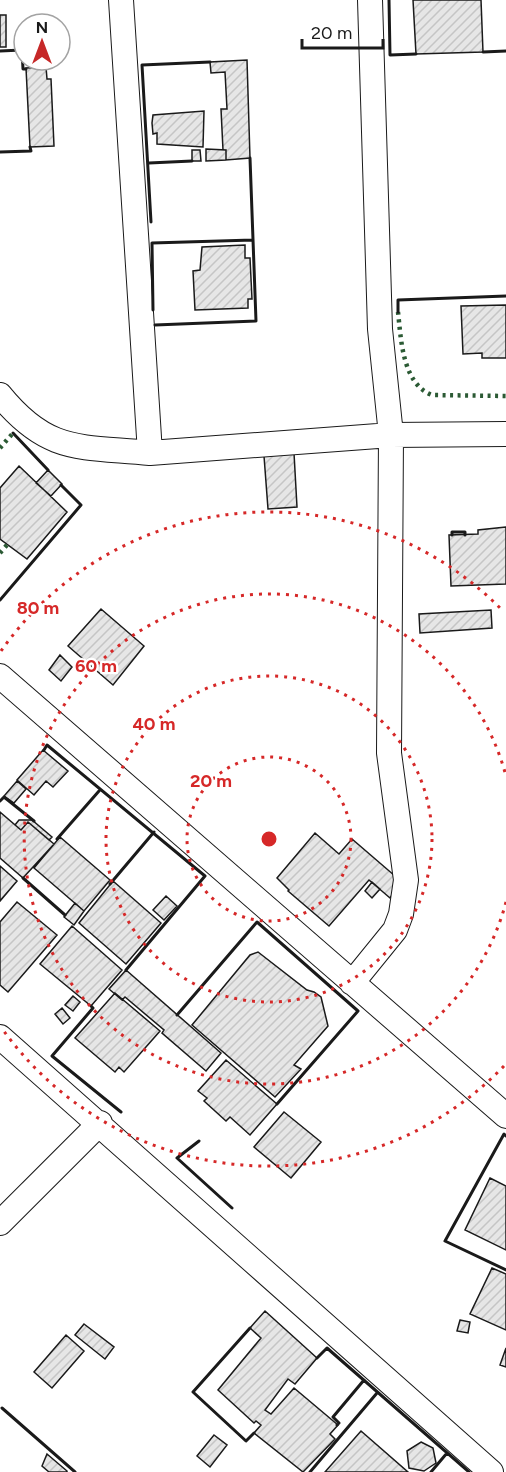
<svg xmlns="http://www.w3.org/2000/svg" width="506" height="1472" viewBox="0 0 506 1472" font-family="Figtree,sans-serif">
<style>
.building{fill:url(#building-hatch);stroke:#1a1a1a;stroke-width:1.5}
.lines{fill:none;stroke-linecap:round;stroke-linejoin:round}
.street-casing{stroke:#1a1a1a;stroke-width:26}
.street{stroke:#fff;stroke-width:24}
.hedge{stroke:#2b5a34;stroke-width:4.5;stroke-dasharray:3 4.5;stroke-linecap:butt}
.wall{stroke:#1a1a1a;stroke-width:3}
.ring{fill:none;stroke:#d62828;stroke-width:3;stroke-dasharray:3 6}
.centre{fill:#d62828;stroke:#fff;stroke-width:3}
.ring-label{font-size:18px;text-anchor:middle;font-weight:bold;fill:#d62828;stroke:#fff;stroke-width:4.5;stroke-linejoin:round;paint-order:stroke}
</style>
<defs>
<pattern id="building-hatch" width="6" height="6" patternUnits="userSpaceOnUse" patternTransform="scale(1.5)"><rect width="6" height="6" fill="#e6e6e6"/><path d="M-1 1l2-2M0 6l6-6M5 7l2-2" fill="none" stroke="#c5c5c5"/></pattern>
</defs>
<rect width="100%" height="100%" fill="#fff"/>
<!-- building -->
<path class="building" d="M413,0H481L483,52L416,54Z
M0,15H6V47H0Z
M247,60L250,158L226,160V150H223L221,109H227L225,72L211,73L210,62Z
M46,67L47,79H51L54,146L30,147L26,68Z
M204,111L203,147L157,144V133L153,134L152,123L153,115Z
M206,149L226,150V160L206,161Z
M192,150H200L201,161H192Z
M245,245V258H250L252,299H248V308L195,310L193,271L200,270L202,247Z
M506,305V358H482V353L463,354L461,306Z
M294,453L297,507L268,509L264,456Z
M19,466L67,512L27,559L0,539V488Z
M48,470L62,484L51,496L36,483Z
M506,527V584L451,586L449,535L478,534V530Z
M101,609L144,646L113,685L68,646Z
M491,610L492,628L420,633L419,614Z
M60,655L72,667L61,681L49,670Z
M43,750L68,771L53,787L46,781L34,795L17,780Z
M17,781L26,789L14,803L4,796Z
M0,812L21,830L28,822L54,844L23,878L0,858Z
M19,820H32L52,837L49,840L28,822L21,830L15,825Z
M315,833L339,854L352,839L402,882L390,898L369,880L329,926L288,891L289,890L277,878Z
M60,837L110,880L84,911L34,868Z
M0,866L17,881L0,901Z
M113,881L161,923L126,964L79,923Z
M372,882L380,889L372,898L365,891Z
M166,896L177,906L164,920L153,910Z
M17,902L57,935L8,992L0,985V922Z
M75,903L84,911L74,925L64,917Z
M72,926L122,970L91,1006L40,964Z
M258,952L307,990L314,992L321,997L328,1026L294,1065L301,1069L275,1097L192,1025L250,955Z
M126,970L221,1053L206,1071L162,1033L164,1030L125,997L122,1000L109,989Z
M115,993L160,1031L124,1072L119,1067L115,1072L75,1038Z
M73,996L80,1002L73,1011L65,1005Z
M62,1008L70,1018L63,1024L55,1014Z
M226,1060L277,1104L250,1135L230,1117L226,1121L204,1101L207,1098L198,1091Z
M284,1112L321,1142L291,1178L254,1147Z
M490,1178L506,1186V1250L465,1230Z
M492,1268L506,1274V1330L470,1314Z
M265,1311L317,1358L295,1384L288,1379L265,1410L271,1414L294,1388L338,1425L330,1434L335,1439L303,1472L254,1433L261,1425L256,1421L254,1423L218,1390L261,1338L250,1328Z
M460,1320L470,1322L468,1333L457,1331Z
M84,1324L114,1347L105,1359L75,1335Z
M66,1335L84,1351L52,1388L34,1372Z
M506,1348V1367L500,1365Z
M361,1431L408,1472H325Z
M214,1435L227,1445L210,1467L197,1456Z
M421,1442L433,1448L436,1463L424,1471L409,1468L407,1451Z
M47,1454L67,1471V1472H49L42,1466Z"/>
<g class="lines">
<!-- street casing -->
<g class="street-casing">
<path id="street" d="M121,0L150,453L391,435L506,434
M0,395C48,454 80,446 150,453
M0,676L506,1116
M352,983L395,930L401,914L406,880L389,753L391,435L380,329L370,0
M0,1037L491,1472
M0,1223L100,1123"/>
</g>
<!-- street -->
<use href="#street" class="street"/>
<!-- hedge -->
<path class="hedge" d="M398,312C401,338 402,384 432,395L506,396
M0,448L13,433
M0,553L7,545"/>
<!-- wall -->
<path class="wall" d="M389,0L390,55L416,54
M0,51L22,50L23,69H26
M483,52L506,51
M0,152L31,151L30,147
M149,163L192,161
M151,222L142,65L210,62
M153,310L152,243L253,240
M398,312V300L506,296
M155,325L256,321L250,158
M13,433L48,470
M452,535V532H465V535
M0,600L81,505L61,485
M44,750L47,745L205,876L126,970
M0,801L4,797L34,821
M57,839L99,791
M23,878L65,915
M110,884L154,832
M91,1006L93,1008L52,1056L121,1112
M177,1015L257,922L358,1011L277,1104
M506,1136L504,1134L445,1241L506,1270
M199,1141L177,1158L232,1208
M250,1328L193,1392L246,1441L254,1433
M317,1358L327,1348L469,1472
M2,1408L75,1472
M337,1425L339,1423L333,1417L364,1380
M310,1472L377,1393
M431,1472L447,1453"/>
</g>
<!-- distance rings -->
<g class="ring">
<circle cx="269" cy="839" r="82"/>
<circle cx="269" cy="839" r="163"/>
<path d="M506 902A245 245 0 1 1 506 776"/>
<path d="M504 1066A327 327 0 0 1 1 1027M1 651A327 327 0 0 1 504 612"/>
</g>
<circle cx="269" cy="839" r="9" class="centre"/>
<g class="ring-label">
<text x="38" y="614">80 m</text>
<text x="96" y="672">60 m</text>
<text x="154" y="730">40 m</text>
<text x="211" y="787">20 m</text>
</g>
<!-- north arrow -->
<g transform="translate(42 42)"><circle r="28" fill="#ffffff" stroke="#a3a3a3" stroke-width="1.5"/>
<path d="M0-4.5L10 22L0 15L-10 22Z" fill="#c62828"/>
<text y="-9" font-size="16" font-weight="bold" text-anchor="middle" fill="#1a1a1a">N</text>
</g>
<!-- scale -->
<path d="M302 39v9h81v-9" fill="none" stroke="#1a1a1a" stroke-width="3"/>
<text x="311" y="39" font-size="18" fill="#1a1a1a" stroke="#ffffff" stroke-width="4.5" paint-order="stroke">20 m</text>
</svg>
